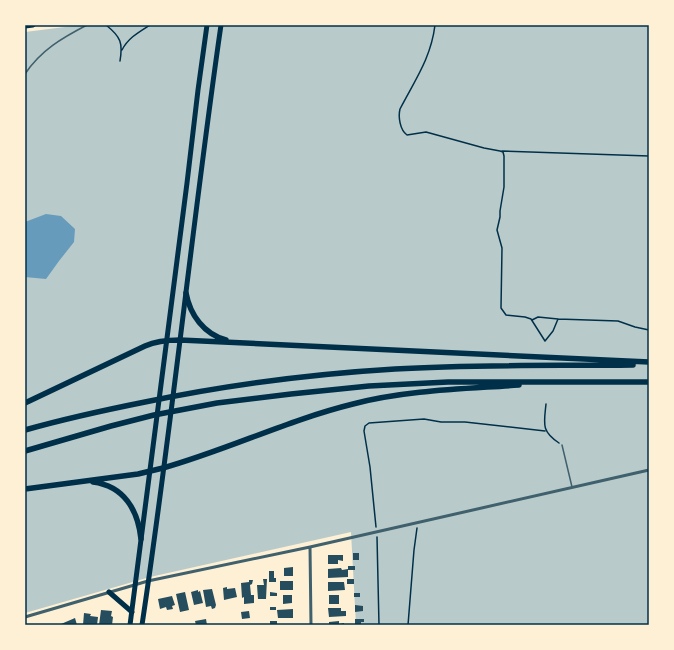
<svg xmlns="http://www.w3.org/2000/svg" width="674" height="650" viewBox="0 0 674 650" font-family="'Fira Sans Condensed',sans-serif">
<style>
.green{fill:#b9caca}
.water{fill:#669bbc}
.building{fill:#264d5e}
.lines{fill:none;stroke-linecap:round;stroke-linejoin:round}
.path{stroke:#003049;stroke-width:1.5}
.service{stroke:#3f606c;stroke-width:1.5}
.minor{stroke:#3f606c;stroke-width:3}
.primary{stroke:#003049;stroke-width:5}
.motorway{stroke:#003049;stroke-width:5.5}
.neatline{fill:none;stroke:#003049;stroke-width:1.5}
</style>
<rect width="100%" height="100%" fill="#fdf0d5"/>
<!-- green -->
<path class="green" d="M81,25H649V625H356L351,532L150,577L25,613V32Z"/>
<!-- water -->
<path class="water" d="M46,214L61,216L75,229L74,242L59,261L46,279L25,277V222Z"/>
<!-- building -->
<path class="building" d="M353,553H359V560H353Z
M328,555H343V561L338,560V564H328Z
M348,566H355V570H348Z
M293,567V576H284V568Z
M341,568L342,570L348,569V577L328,578V569Z
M269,571H274V578H276V582H269Z
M263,579H267L266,599H258L257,585H264Z
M347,579H354V584H347Z
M249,580H253L252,584L250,585L251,595H254V603L244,604V597L242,598L241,583L249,582Z
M280,581H293V590H280Z
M328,582H344L345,590L328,591Z
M227,587V589L235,588L237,597L224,600L223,588Z
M212,589L216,605L215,608L212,609L211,606L206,607L203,590Z
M198,590V592L200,591L203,603L194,605L191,592Z
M185,592L189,610L180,612L176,594Z
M270,592L277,593V596H270Z
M354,593H360V597H354Z
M283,595H292V603L283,604Z
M329,595H339V604H329Z
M172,596L175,605L172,606L173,609L167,610L166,607L160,609L158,599Z
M355,605L363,606V611L355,612Z
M270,607H276V610H270Z
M328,608H341V611H346V616L329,617Z
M293,609V618H278L277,610Z
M101,610L112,611L111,616L113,617L112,625H99Z
M249,611L250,618L242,619L241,612Z
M84,613L91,614L90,616L98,617L97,625H83Z
M75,618L77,625H61V624Z
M206,619L207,625H196L195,621Z
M355,619H364V622H361V625H355Z
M270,621H277V625H270Z
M339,621V624L344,623V625L329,624V622Z"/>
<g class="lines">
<!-- path -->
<path class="path" d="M106,25C121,37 123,43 120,61
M435,25C431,58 415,80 400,109C398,117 400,130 407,135L426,132L484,148L500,151L503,152L504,156V187L500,211V217L497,230L502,248L501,308L506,315L525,317L531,319L545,341L553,331L558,319
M122,50C128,38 139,32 150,25
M502,151L649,156
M532,320L538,317L558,319L618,321L635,327L649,330
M546,404C544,424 541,431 559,443
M376,527L370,467L364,431L365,426L369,423L424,419L441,422H465L545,431
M377,537L379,625
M408,625L414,550L417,528"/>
<!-- service -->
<path class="service" d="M25,74C41,50 62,38 87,25
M562,445L572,487"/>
<!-- minor -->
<path class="minor" d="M310,547L311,625
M25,617L148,581L310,547L649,470"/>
<!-- primary -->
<path class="primary" d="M25,26L33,25
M109,592L132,612
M130,625L187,183L198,90L207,25
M142,625C172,426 192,225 221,25"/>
<!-- motorway -->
<path class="motorway" d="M186,293C190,315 204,334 226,340
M25,403L145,346C156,341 167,340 180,340L649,362
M25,430C64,419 105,410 145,402C227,385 311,374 395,369C474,364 554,366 633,365
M25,451L111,426L154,415L217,403L291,394L369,386L448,382H649
M93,482C124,486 138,510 141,539
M25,489L138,474L163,468C227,450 288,420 353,404C407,390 464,389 519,385"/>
</g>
<!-- border -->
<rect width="674" height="650" fill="none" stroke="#fdf0d5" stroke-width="52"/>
<rect x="26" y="26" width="622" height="598" class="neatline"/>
</svg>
